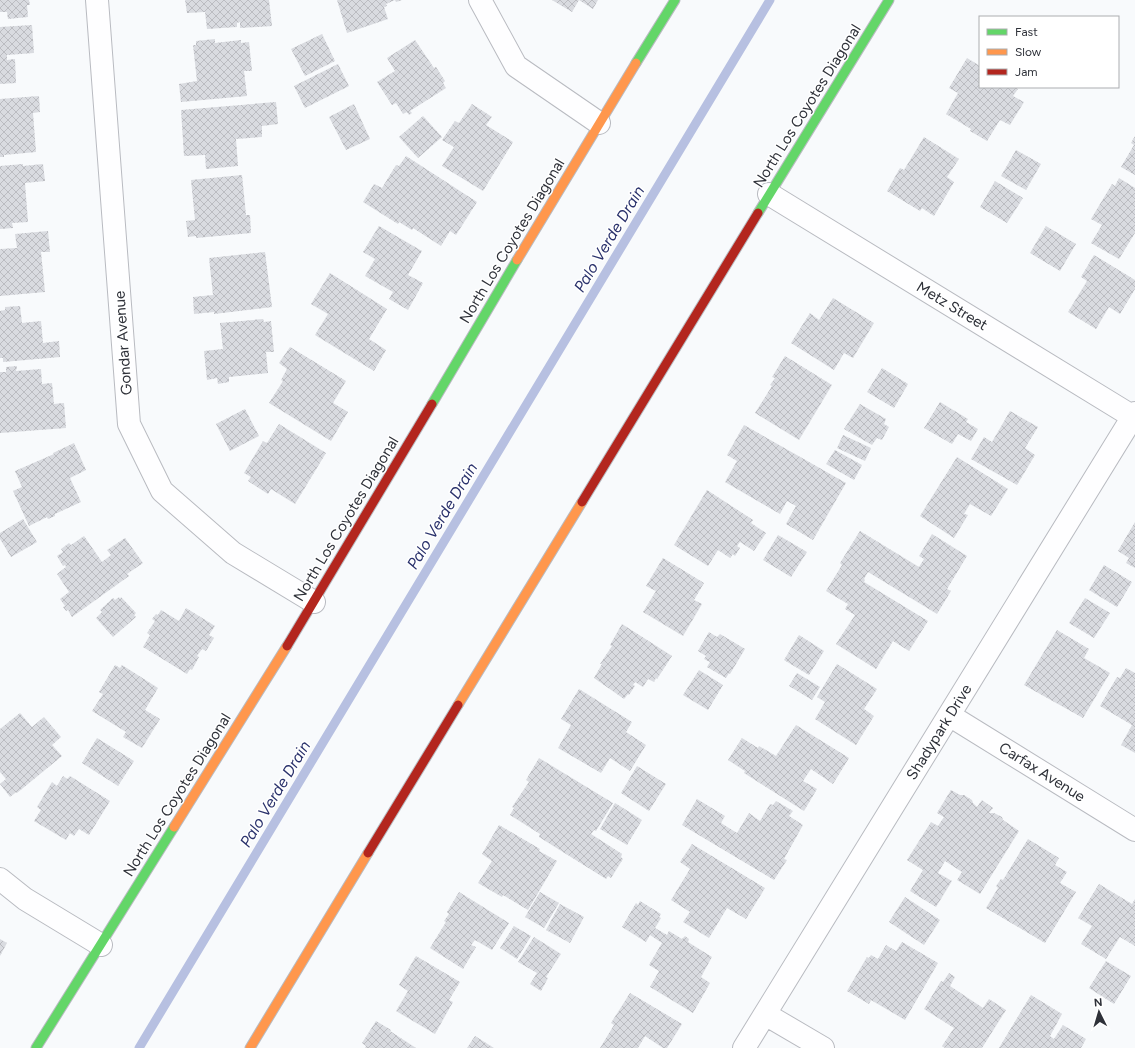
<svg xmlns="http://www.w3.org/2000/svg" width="1135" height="1048" viewBox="0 0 1135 1048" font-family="Figtree,sans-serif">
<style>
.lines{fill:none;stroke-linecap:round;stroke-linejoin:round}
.stream{stroke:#b7c0e1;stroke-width:9}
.building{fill:url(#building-cross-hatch)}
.street-casing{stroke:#b9bbc1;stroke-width:24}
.fast-casing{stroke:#b9bbc1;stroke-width:11}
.slow-casing{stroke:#b9bbc1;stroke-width:11}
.jam-casing{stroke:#b9bbc1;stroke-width:11}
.street{stroke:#fefeff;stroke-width:22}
.fast{stroke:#63d668;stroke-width:9}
.slow{stroke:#ff974d;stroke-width:9}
.jam{stroke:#b3261e;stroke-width:9}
.labels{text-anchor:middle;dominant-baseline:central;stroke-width:3;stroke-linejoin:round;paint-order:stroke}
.street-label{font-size:15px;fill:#2e3139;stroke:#fff}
.water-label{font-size:16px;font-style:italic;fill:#2a326c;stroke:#fff}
</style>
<defs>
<pattern id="building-cross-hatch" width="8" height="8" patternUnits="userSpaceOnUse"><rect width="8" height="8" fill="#d9dbe0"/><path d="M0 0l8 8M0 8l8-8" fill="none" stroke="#bbbcc1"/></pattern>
</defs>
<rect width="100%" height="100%" fill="#f8fafc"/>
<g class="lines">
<!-- stream -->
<path class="stream" d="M139,1048L770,0"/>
</g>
<!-- building -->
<path class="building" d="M0,0H29L30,5H27L28,17L8,19L7,12H0Z
M185,0H269L272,26L240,28V22L237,23V27L207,29L205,12L187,13Z
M337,0H402L396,2L395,0L386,4L387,6L384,7L388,19L347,33Z
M552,0H579L572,12Z
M579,0H598L593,9Z
M32,25L34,53L7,55V60L15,59L16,83L0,84V27Z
M322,34L335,61L305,76L291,49Z
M215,39V43L241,40V43L249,42L252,71H244L247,96L181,102L179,84L197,81L193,45H196V41Z
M415,40L434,68L436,67L445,81L443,83L446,88L410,111L412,113L409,115L407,112L403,114L396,103L392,105L377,82L395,71L387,58Z
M967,58L980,66V87H1015L1018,89L1013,96L1024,102L1010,125L1000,120L987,141L970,131L971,129L946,114L958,93L949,88Z
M338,64L349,86L305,108L294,86Z
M39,96L40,112L33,113L36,152L4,155V157H0V99Z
M276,102L278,124L262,126V137L236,139L238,166L206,169L205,155L184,156L181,110Z
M354,104L370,139L346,150L329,117Z
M472,104L492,117L486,125L513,142L483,191L442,166L454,147L442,140L455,121L459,123Z
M423,116L442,137L418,158L399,137Z
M1135,136V175L1121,167L1134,145L1131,143Z
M924,137L959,159L947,177L954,182L934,216L922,208L920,211L887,191L900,168L904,170Z
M1016,150L1041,164L1026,190L1001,176Z
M406,156L477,202L456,235L450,231L441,246L413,228L412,230L399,222L398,224L363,202L374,184L382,188L396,165L399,166Z
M23,164V166L43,164L45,181L25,183L28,222L12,223L13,228L0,229V166Z
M242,175L246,215H250L251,233L196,238V236L188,237L186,221L195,220L191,180Z
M1119,178L1135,188V233L1119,259L1091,243L1102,225L1091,219L1112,184L1115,186Z
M995,181L1023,198L1007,223L980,207Z
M379,226L422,251L408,275L423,283L408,310L389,299L393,292L365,276L375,259L363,252Z
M1046,226L1076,244L1060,271L1030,253Z
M48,231L50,252H41L45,292L0,296V249L17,248L15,234Z
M265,252L272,307L214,314V312L194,314L193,297L213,295L209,258Z
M1094,255L1135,280V289L1120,314L1109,307L1096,329L1068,312L1087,281L1081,277Z
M330,273L387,309L369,339L386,350L374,371L315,335L328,314L311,304Z
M833,298L874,323L853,358L844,353L834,370L791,343L810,313L819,320Z
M20,306L22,323L41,321L43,343L59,341L60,357L3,362V358H0V311L5,310V307Z
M263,319L264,322L271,321L274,352H266L268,373L229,377V382L218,384L217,378L207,380L204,351L223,349L220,323Z
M290,347L346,381L333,403L348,412L331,441L269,403L283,381L281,380L287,369L279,363Z
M785,356L832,385L799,440L755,413L772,386L770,385L775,378L772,377Z
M17,366L16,371L41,369L42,384L52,383L54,404L64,403L66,428L0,433V372H6V367Z
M882,368L908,384L894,408L867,392Z
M940,402L968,419L966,422L978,429L971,441L958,434L952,444L924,428Z
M860,404L886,419L884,424L889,427L882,440L877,438L872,445L844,429Z
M245,409L259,436L230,451L216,424Z
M1010,411L1038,427L1025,448L1035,455L1017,485L971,459L984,437L992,442Z
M279,424L326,453L295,504L271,489L268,494L248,481L251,477L244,473L263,441L267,443Z
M744,425L846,483L813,540L786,524L796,506L787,501L780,514L725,482L737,461L727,455Z
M843,435L871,448L865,461L837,448Z
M74,443L86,470L70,478L81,502L55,514V516L48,519L47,517L29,526L13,491L22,487L15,471L54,454L53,453Z
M835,450L862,465L854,480L826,464Z
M957,457L1008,489L991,516L970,504L964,514L968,515L954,538L920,516Z
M707,490L753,520L751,523L766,533L754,551L740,542L737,546L740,548L735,556L733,554L730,558L718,550L708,566L674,545Z
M23,519L37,542L11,557L0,539V533Z
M1135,522V568L1126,563L1129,558L1118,551Z
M860,531L919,567L924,559L919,556L932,534L967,556L947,589L951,591L937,614L868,572L864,579L865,580L864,582L928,621L909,651L893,641L876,669L836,644L855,615L845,609L848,604L826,591L842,565L840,563Z
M778,535L807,552L791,577L763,560Z
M84,536L102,562L111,555L107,550L125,538L143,563L127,574L129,576L72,617L68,610L66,611L63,607L65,606L60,599L69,592L57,574L66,567L65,565L63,566L57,556L63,552L61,549L69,543L71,545Z
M663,558L704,583L694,600L702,604L683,636L643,612L656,591L646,586Z
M1104,565L1132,582L1117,607L1089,590Z
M119,597L120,599L121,597L136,613L134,615L136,617L113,637L96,618L102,612L100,610L113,598L115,600Z
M1085,598L1110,613L1094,638L1069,623Z
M186,608L215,626L209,635L214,638L206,651L202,649L197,656L199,657L192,670L190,669L187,674L143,647L150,635L147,633L155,621L152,619L156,614L158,615L161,610L179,621Z
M622,624L672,656L657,679L656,678L654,682L648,679L643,687L635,682L633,685L635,686L629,695L628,694L624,699L594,678L602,664H600L612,646L610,645Z
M1057,630L1089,649L1084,658L1110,673L1083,718L1024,685Z
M709,632L717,637L720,634L745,649L730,674L729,673L726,678L707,667L710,662L704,659L706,656L698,651Z
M799,635L824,651L809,675L784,660Z
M837,664L877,689L864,709L874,716L856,745L815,719L825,702L817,697Z
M115,665L120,668L122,665L158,688L145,710L160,719L142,748L123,737L126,732L92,711L103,694L99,692Z
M1126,668L1135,673V753L1121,745L1132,725L1100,706L1117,677L1120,678Z
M699,670L723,685L708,710L683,695Z
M797,673L820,687L812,700L789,686Z
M579,689L632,722L626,732L646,745L630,771L610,758L601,773L558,748L571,725L561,719Z
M20,713L32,727L44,717L61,737L52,745L62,756L17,793L16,792L10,797L0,784L6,779L0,772V729Z
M796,725L849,758L833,784L811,769L803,781L817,789L804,811L744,773L745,771L728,760L742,738L758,748L759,746L776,756Z
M97,738L134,761L118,786L82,763Z
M539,758L613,803L596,831L594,830L591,834L622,854L621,857L623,859L611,878L608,876L606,879L539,837L540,834L510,815L514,808L512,807L529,782L526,780Z
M637,766L666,784L649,811L621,793Z
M63,776L67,779L70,776L110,801L89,835L79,829L74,836L70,833L66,840L34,821L41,810L37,807L52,782L57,786Z
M951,790L960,795H964L972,800L973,803L977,807L982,800L993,808L989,813H994L1002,817L1003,820L1019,831L980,894L957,880L962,872L945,861L938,873L952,881L936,907L910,891L923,870L907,860L931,822L938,826L944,817L937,813Z
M697,799L725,816L721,823L737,833L749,813L760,821L770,804L773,805L776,801L793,811L789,816L803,825L784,859L787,860L774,880L682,825Z
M615,803L642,820L627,845L600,829Z
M499,825L540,849L539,851L557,861L528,910L503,895L502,897L478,883L492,861L482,854Z
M1028,839L1059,858L1055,865L1067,872L1060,883L1076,892L1045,943L986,908L998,888L996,886L1001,879L1003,880Z
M692,844L765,888L746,919L727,908L709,938L683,922L690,912L671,900L690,869L680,862Z
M1099,884L1132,904L1135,899V946L1120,937L1106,959L1081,944L1092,926L1078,918Z
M459,892L509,923L492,950L475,940L471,945L476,947L463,969L430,948L446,922L444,921L449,914L447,912Z
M540,892L559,903L544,928L525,917Z
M905,897L940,920L924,945L889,922Z
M640,901L661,914L659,917L661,918L655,928L667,935L669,931L682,939L685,936L689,939L688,942L712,957L701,977L710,983L693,1013L650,987L659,971L649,965L662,943L650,935L646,942L622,927L636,903L638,905Z
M560,904L584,917L570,943L546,930Z
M514,926L531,936L517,959L500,948Z
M534,937L561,954L546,977L548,978L541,991L530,984L537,973L518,962Z
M0,939L7,943L0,956Z
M902,942L938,963L905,1020L871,1000L869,1004L847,991L867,957L869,958L871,955L878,959L886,945L896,951Z
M416,956L460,982L449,1000L453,1002L435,1034L396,1011L408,991L399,985Z
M1106,961L1131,976L1114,1004L1089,988Z
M949,973L955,977L950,986L983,1008L989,999L1006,1010L982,1048H945L942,1046L954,1028L924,1009L941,981L943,982Z
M630,993L682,1024L667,1048H663L645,1036L638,1048H600L614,1025L611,1023Z
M1031,995L1062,1014L1050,1036L1054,1039L1063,1025L1086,1039L1081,1048H999Z
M376,1021L391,1030L390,1031L416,1048H365L366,1046L362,1043Z
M475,1036L494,1048H467Z"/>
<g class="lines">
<!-- street casing -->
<g class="street-casing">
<path id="street" d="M97,0L129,424L162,491L233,553L314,602
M480,0L516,66L599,123
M769,194L1135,418
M949,715L1135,830
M0,879L25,899L101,945
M765,1014L823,1048
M744,1048L1135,413"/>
</g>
<!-- fast casing -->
<g class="fast-casing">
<path id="fast" d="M636,63L675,0
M758,213L889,0
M432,404L517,260
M36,1048L174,827"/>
</g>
<!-- slow casing -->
<g class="slow-casing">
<path id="slow" d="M517,260L636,63
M458,705L582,502
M174,827L287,646
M250,1048L368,853"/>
</g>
<!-- jam casing -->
<g class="jam-casing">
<path id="jam" d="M582,502L758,213
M287,646L432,404
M368,853L458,705"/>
</g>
<!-- street -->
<use href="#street" class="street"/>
<!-- fast -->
<use href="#fast" class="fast"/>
<!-- slow -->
<use href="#slow" class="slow"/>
<!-- jam -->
<use href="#jam" class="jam"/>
</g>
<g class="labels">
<!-- street labels -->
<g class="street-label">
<text transform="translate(807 106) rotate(-58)">North Los Coyotes Diagonal</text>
<text transform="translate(512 241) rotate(-59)">North Los Coyotes Diagonal</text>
<text transform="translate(952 306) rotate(31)">Metz Street</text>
<text transform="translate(123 343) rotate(-94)">Gondar Avenue</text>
<text transform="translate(346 519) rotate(-59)">North Los Coyotes Diagonal</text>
<text transform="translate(939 732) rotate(-58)">Shadypark Drive</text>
<text transform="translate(1042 772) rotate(32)">Carfax Avenue</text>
<text transform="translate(177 795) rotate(-58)">North Los Coyotes Diagonal</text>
</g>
<!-- water labels -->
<g class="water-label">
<text transform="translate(609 239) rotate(-59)">Palo Verde Drain</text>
<text transform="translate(442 516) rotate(-59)">Palo Verde Drain</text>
<text transform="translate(275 794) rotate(-59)">Palo Verde Drain</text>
</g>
</g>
<!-- legend -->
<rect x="979" y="16" width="140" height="72" fill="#ffffff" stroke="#abadb0"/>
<rect x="987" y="29" width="20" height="6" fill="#63d668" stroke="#abadb0"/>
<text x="1015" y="36" font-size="12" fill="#2e3139">Fast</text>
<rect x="987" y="49" width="20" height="6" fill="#ff974d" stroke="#abadb0"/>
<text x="1015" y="56" font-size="12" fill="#2e3139">Slow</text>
<rect x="987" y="69" width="20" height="6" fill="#b3261e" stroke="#abadb0"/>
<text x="1015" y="76" font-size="12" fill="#2e3139">Jam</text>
<!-- north arrow -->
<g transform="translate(1099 1012) rotate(355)" stroke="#ffffff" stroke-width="3" paint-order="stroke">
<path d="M0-3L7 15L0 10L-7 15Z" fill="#2e3139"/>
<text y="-6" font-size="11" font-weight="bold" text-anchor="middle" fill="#2e3139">N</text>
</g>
</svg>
